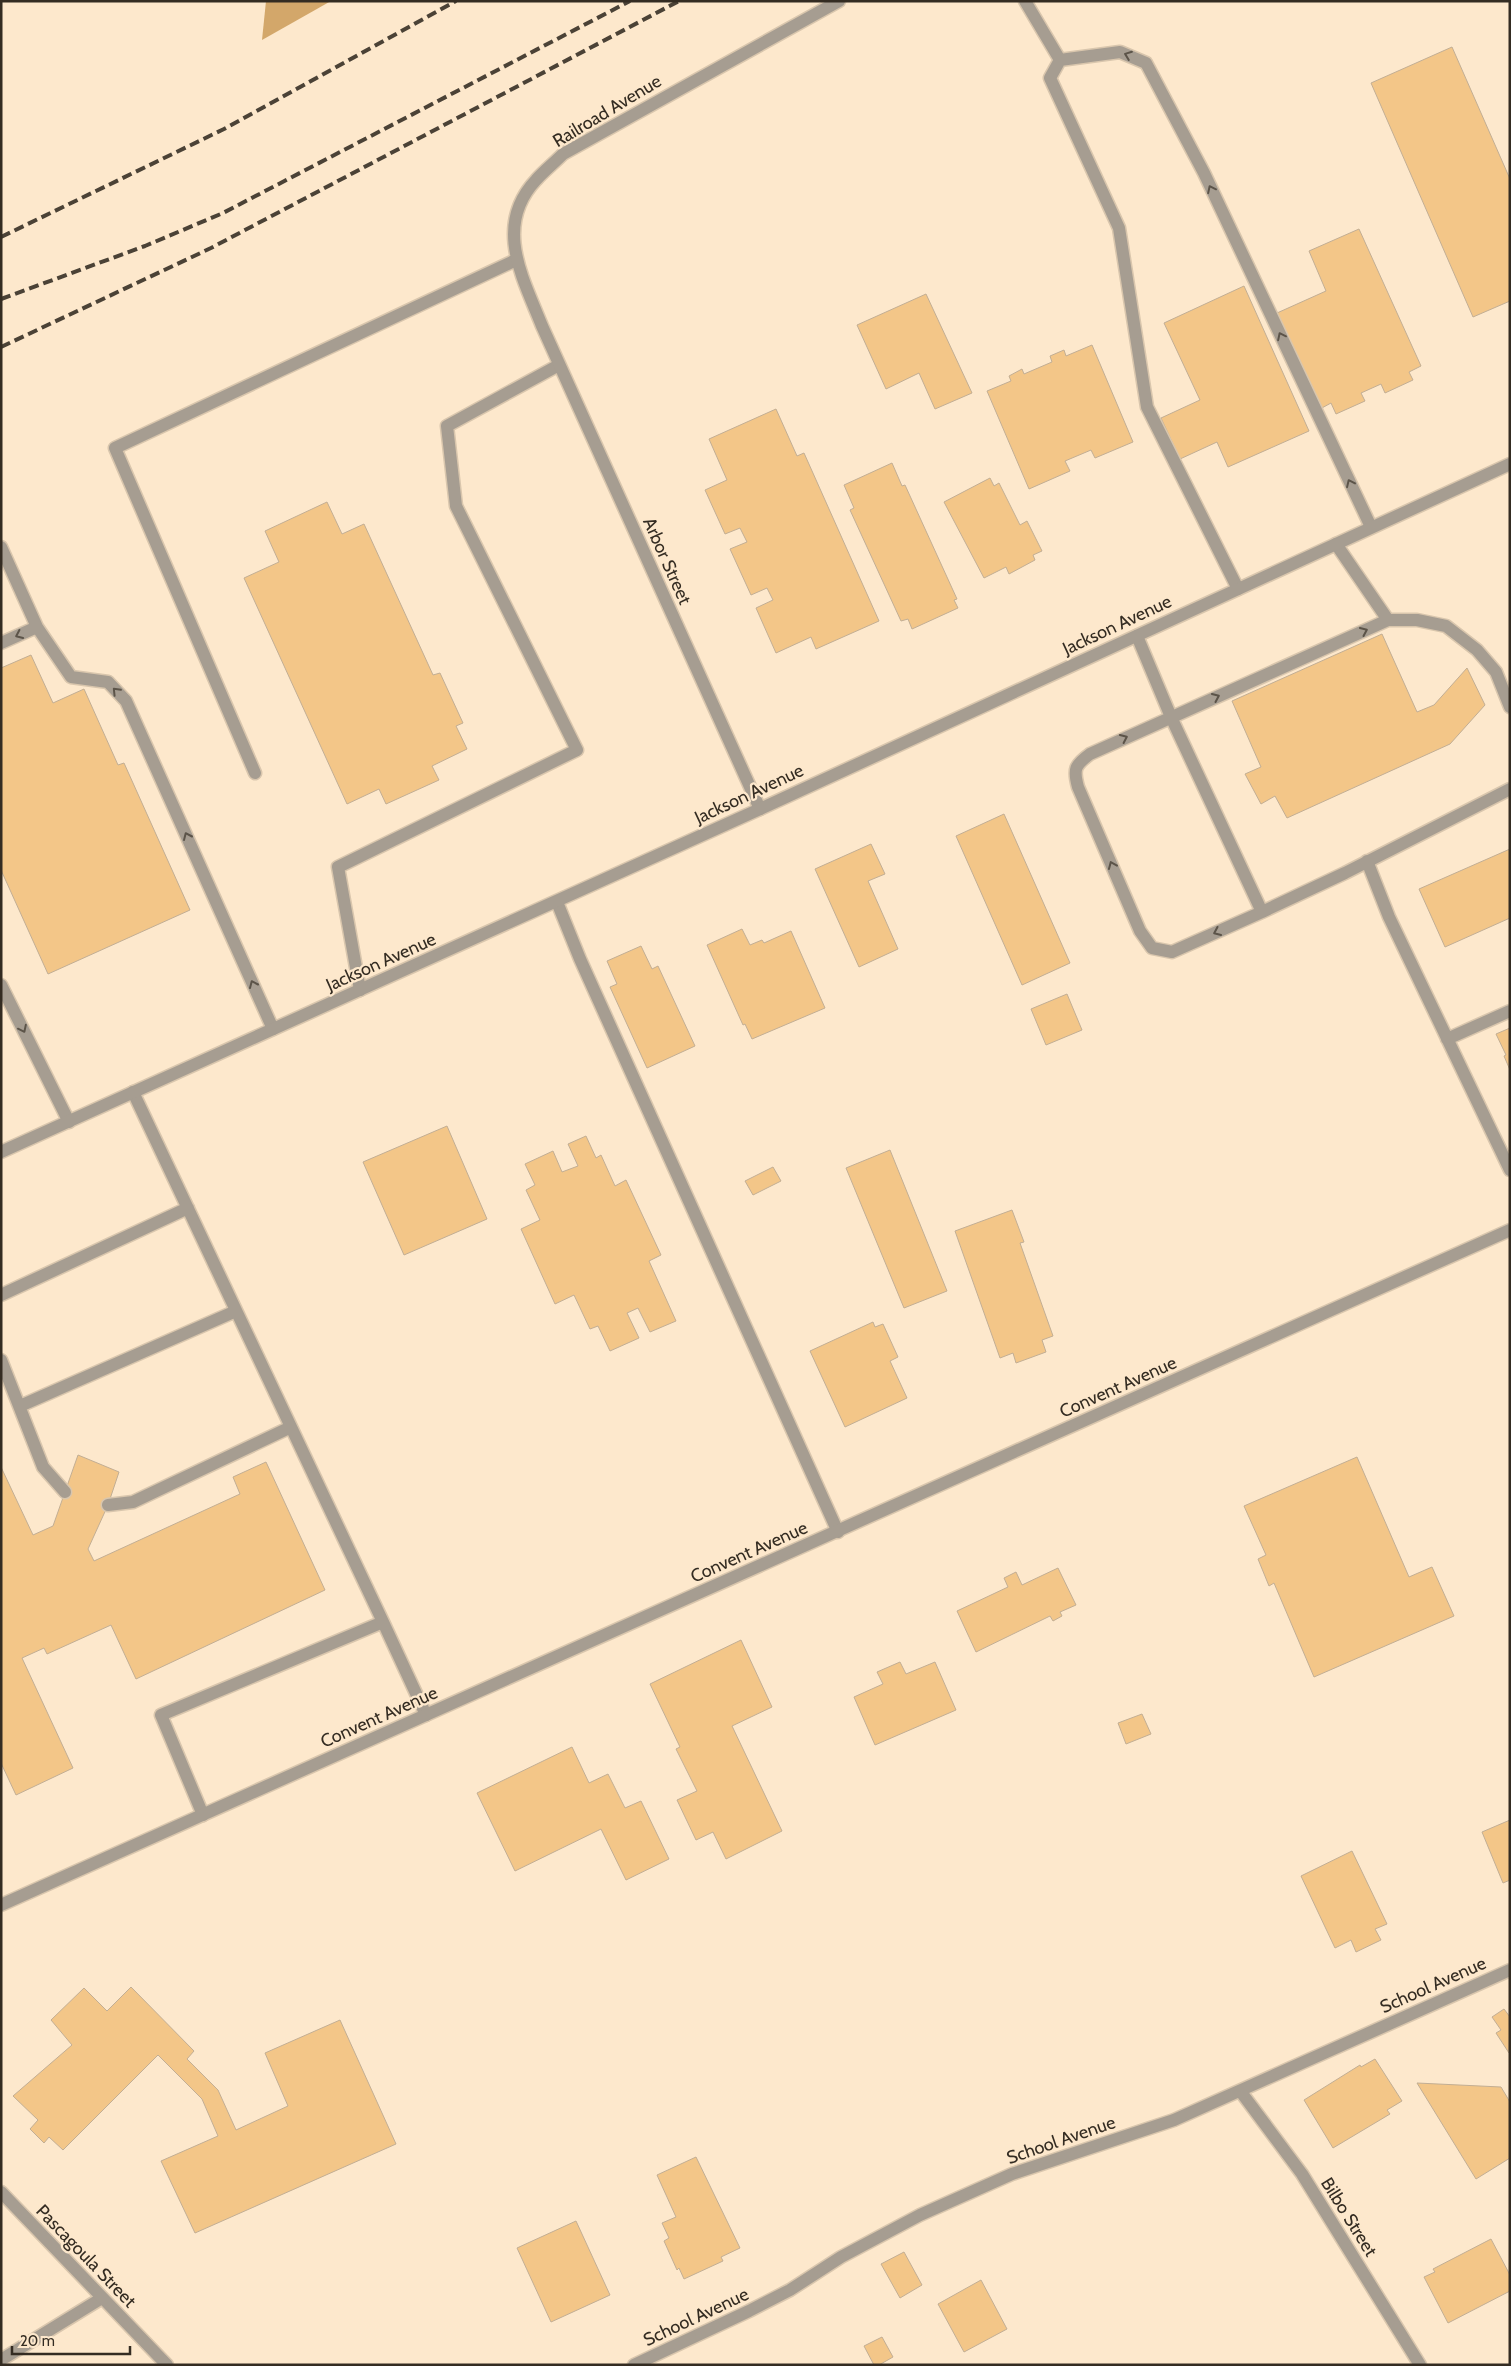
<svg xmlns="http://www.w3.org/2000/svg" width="1511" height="2366" viewBox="0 0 1511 2366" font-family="Cabin,sans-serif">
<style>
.forest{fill:#d3a76a}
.building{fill:#f3c688;stroke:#c2ae94}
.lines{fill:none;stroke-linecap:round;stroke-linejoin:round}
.service-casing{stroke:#d9c6ad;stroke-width:15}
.minor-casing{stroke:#d9c6ad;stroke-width:15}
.tertiary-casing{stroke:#d9c6ad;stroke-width:15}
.service{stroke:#a69d91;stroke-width:12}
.minor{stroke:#a69d91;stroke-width:12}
.tertiary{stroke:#a69d91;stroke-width:12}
.rail{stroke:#4b4236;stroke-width:4;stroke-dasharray:10 5;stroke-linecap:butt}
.oneway{stroke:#5c5449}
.labels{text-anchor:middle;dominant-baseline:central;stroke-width:4.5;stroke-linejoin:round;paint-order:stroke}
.street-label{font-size:18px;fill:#342c22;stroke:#fde8cc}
</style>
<rect width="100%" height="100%" fill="#fde8cc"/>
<!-- forest -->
<path class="forest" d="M266,1H331L262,40Z"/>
<!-- building -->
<path class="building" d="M1452,47L1510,179V301L1473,317L1371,83Z
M1359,229L1421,366L1409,372L1413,380L1385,393L1381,384L1361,393L1365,401L1336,414L1331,403L1320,409L1277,313L1326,291L1309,251Z
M1244,286L1309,431L1228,467L1217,442L1180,459L1161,418L1200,400L1164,323Z
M926,294L972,393L935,409L919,373L886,389L857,325Z
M1092,345L1133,442L1095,458L1091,450L1065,461L1070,471L1029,489L987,391L1011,381L1009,376L1022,369L1024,374L1052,362L1050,356L1064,350L1066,356Z
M776,409L797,456L804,453L879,621L816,649L811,637L776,653L756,608L773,600L767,588L751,595L730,549L747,542L740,528L725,534L705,490L727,480L709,439Z
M892,463L902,486L905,485L957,599L954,600L958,608L912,629L908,619L901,621L850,510L854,508L844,485Z
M990,478L994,486L999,483L1020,525L1027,521L1042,551L1033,555L1035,560L1009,574L1006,567L984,578L944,502Z
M327,502L342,534L364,524L433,675L440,673L463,723L456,726L467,749L432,766L439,780L386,804L379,789L347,804L244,578L279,562L265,531Z
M1382,634L1417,712L1434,705L1467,668L1485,705L1450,744L1287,818L1275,796L1261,804L1245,774L1261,767L1232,701Z
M31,655L53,703L84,689L118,765L124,763L190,910L48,974L1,870V668Z
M1004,814L1070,963L1022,985L956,836Z
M871,844L885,874L868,881L898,949L859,967L815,869Z
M1510,849V918L1445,947L1419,889Z
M742,929L750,945L762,940L764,943L791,931L825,1008L752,1039L745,1024L743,1025L707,945Z
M641,946L652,969L658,966L695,1046L647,1068L610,987L617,984L607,961Z
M1067,994L1082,1030L1046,1045L1031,1009Z
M1510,1028V1070L1504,1056L1506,1055L1496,1034Z
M447,1126L487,1219L404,1255L363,1162Z
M586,1136L596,1158L601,1155L615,1186L626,1180L661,1255L649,1261L676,1321L650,1332L638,1308L627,1313L639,1338L610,1351L598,1326L590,1329L574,1295L555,1304L521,1229L540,1220L526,1190L535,1185L525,1164L553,1151L562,1172L578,1166L568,1144Z
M890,1150L947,1291L904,1308L846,1168Z
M773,1167L781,1181L753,1195L745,1181Z
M1012,1210L1024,1242L1020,1243L1053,1336L1042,1340L1046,1352L1016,1363L1013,1353L1000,1358L955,1231Z
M873,1322L875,1327L883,1324L898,1357L890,1361L907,1398L845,1427L810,1351Z
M78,1455L119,1472L108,1505L88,1549L94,1561L240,1494L233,1477L266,1462L325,1590L136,1679L111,1625L47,1654L44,1648L22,1658L73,1768L16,1795L1,1763V1467L33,1535L53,1526Z
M1357,1457L1409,1577L1432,1567L1454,1616L1314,1677L1274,1583L1269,1586L1258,1559L1266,1555L1244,1506Z
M1058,1568L1076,1605L1060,1612L1062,1616L1053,1621L1050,1616L976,1652L957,1611L1008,1587L1004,1578L1016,1572L1022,1585Z
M741,1640L772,1707L732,1726L782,1831L726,1859L713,1832L696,1840L677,1800L697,1791L676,1749L680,1747L650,1684Z
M900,1662L906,1674L935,1662L956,1710L875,1745L854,1697L883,1684L877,1672Z
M1142,1714L1151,1734L1126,1744L1118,1723Z
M572,1747L589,1783L608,1774L625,1808L641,1801L669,1859L626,1880L601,1829L515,1871L477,1793Z
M1510,1820V1880L1503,1883L1482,1832Z
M1352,1851L1387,1924L1375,1929L1381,1940L1356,1952L1351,1940L1335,1948L1301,1876Z
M131,1987L194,2051L187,2059L218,2090L236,2130L288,2106L265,2053L340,2020L396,2144L195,2233L161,2161L218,2136L202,2099L158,2055L63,2150L49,2137L44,2143L30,2129L38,2120L13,2096L72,2045L51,2020L84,1988L107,2011Z
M1504,2009L1510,2017L1509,2053L1496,2033L1501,2030L1492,2017Z
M1375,2059L1402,2101L1387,2110L1390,2114L1333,2148L1304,2100L1360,2065L1361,2067Z
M1417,2083L1501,2087L1510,2102V2158L1476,2179Z
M696,2157L740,2248L721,2257L723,2261L684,2279L679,2268L677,2270L664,2241L669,2238L662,2223L676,2217L657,2175Z
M576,2221L610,2295L551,2322L517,2248Z
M1491,2239L1510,2275V2291L1448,2323L1424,2277L1435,2272L1433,2269Z
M904,2252L922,2285L900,2298L881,2264Z
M981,2280L1007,2329L964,2352L938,2304Z
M882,2337L893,2357L879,2365H874L864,2346Z"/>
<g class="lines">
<!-- service casing -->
<g class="service-casing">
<path id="service" d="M1025,1L1060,60
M1336,544L1388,620H1417L1446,626L1477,650L1496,672L1510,707
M1,547L37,627L71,677L108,682L126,701L273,1029
M1238,589L1147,407L1119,228L1050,78L1060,60L1120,52L1146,63L1204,173L1371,527
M1137,636L1171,717L1262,912L1345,873L1510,789
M1,643L37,627
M255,773L115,448L516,260
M1367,861L1389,917L1510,1170
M1262,912L1172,952L1152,948L1140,931L1078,787C1073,769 1075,765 1090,754L1388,620
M1,985L69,1122
M360,990L338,867L577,750L456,506L447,426L559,365
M1447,1039L1510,1011
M133,1092L383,1622
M1,1295L188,1208
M1,1360L43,1467L65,1492
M20,1406L236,1311
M108,1505L133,1502L291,1427
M203,1815L161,1715L383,1622L426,1715
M1,2360L102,2298"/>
</g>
<!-- minor casing -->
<g class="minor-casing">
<path id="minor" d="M760,809L542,326C523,278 493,226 536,180C544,171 554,163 563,154L839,1
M557,902L580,959L838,1532
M1241,2092L1302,2174L1420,2365
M634,2365L749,2311L790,2290L841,2257L920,2215L1012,2174L1174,2120L1510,1970"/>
</g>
<!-- tertiary casing -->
<g class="tertiary-casing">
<path id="tertiary" d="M1,1152L760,809L1510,464
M1,1905L1510,1230
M1,2192L167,2365"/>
</g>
<!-- service -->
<use href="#service" class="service"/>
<!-- minor -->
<use href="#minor" class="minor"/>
<!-- tertiary -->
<use href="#tertiary" class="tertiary"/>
<!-- rail -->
<path class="rail" d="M1,237L224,129L456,1
M1,299L145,246L223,213L630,1
M1,347L211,248L679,1"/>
</g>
<!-- one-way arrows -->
<defs><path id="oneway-chevron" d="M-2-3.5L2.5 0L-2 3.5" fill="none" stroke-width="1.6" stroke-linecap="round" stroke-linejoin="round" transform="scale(1.25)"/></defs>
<g class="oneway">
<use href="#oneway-chevron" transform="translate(1128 55) rotate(-159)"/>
<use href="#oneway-chevron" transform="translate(1211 189) rotate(-116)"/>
<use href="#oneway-chevron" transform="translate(1281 336) rotate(-116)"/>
<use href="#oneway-chevron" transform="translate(1350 483) rotate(-115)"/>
<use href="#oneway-chevron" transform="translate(1364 631) rotate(-24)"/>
<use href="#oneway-chevron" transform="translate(19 635) rotate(155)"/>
<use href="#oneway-chevron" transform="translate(116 691) rotate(-134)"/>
<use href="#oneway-chevron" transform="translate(1216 697) rotate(-24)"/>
<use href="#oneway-chevron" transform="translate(1124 738) rotate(-25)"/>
<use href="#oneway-chevron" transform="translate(187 836) rotate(-114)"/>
<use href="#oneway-chevron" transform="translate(1112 865) rotate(-113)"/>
<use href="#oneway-chevron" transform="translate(1217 932) rotate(156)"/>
<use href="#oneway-chevron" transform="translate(253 984) rotate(-114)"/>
<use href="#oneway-chevron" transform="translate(23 1029) rotate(64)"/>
</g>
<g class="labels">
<!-- street labels -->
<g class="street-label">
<text transform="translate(607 111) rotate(-31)">Railroad Avenue</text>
<text transform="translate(667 561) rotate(66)">Arbor Street</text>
<text transform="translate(1117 625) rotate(-25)">Jackson Avenue</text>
<text transform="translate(749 794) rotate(-25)">Jackson Avenue</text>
<text transform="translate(381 962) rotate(-24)">Jackson Avenue</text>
<text transform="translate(1118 1387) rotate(-24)">Convent Avenue</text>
<text transform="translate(749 1552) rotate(-24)">Convent Avenue</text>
<text transform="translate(379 1717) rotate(-24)">Convent Avenue</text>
<text transform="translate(1433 1985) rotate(-24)">School Avenue</text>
<text transform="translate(1061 2140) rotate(-19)">School Avenue</text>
<text transform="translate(1349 2217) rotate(58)">Bilbo Street</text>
<text transform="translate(86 2256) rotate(46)">Pascagoula Street</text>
<text transform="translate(696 2317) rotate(-25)">School Avenue</text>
</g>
</g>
<!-- border -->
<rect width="1511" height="2366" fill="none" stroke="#342c22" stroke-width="5"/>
<!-- scale -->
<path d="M12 2346v8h118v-8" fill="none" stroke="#342c22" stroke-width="2.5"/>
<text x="20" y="2346" font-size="15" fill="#342c22" stroke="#fde8cc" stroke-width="4" paint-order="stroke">20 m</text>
</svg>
